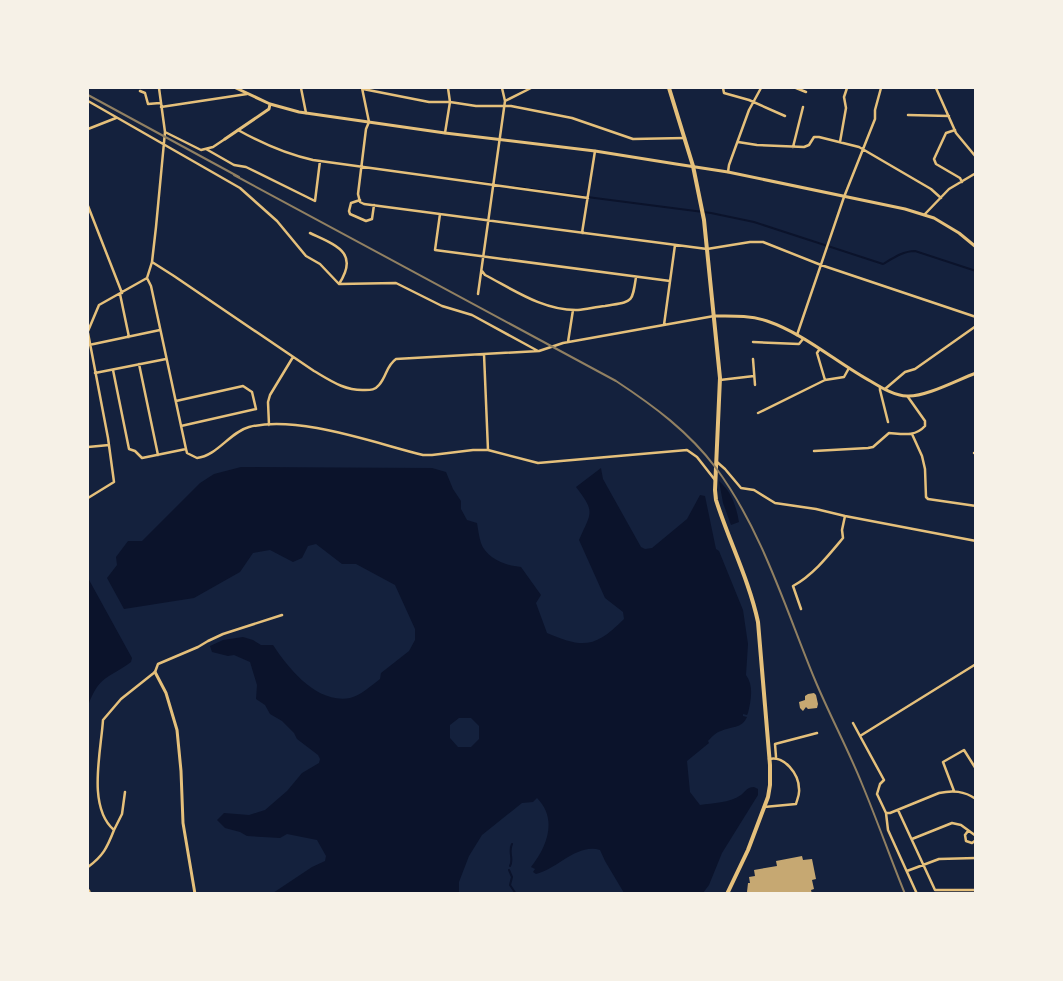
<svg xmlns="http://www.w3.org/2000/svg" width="1063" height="981" viewBox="0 0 1063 981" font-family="'Noto Sans',sans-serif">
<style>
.water{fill:#0b132b;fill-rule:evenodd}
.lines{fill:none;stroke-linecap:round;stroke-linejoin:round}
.stream{stroke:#0b132b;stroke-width:2}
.building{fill:#c6a872}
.minor{stroke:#e5c07b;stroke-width:2.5}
.tertiary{stroke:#e5c07b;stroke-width:3}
.primary{stroke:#e5c07b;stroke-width:4}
.motorway{stroke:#e5c07b;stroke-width:4.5}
.rail{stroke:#918062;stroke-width:2}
</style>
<rect width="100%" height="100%" fill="#14213d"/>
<!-- water -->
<path class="water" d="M241,467L432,468L446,472L453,489L461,501V509L467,520L477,523C478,529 479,537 481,543C486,558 506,566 521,567L541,595L536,603L547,633C584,649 596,647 624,619L623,612L605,598L579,540C591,512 596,513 576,487L601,468L603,479L641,547L645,549L652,548L687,519L700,495L705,496L716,549L719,551L743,610L748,644L746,675C754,686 751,700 748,713L747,715L743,714V716L747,717C742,729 731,726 721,731C715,733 712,737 708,741L709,743L687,761L690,792L700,805C713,803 729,803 741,795C746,791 747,787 754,787L758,789V795L722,853L709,885L703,893H624L605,861L600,850C577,843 556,870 536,874L533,872L535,869L531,867C547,847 558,819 537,798L533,802L522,803L482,835L469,856L459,882V893H273L312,867L325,861L326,856L317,840L287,834L280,838L247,836L240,832L225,828L217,820L224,813L249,815L265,810L287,791L302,773L319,763L320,759L318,755L297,739L294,733L282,721L270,714L265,705L256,699L257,685L250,662L234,655L228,656L212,652L210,646L223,640L243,637L253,640L261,645H273C289,669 317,704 350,698C360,696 372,685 380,679L381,673L409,651L415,640V629L395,585L356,564H342L316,544L308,546L302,558L293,562L270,550L253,553L240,572L194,598L124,609L107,578L117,565L116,557L128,541H142L200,483L214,474ZM459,718H471L479,726V739L471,747H458L450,738V725Z
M719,481C732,492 736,506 739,522L731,525L723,503Z
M88,578L132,658L131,662C108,679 99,675 88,706Z"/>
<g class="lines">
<!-- stream -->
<path class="stream" d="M473,181L493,184
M515,187L525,188
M530,189L582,196
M587,197L711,213L754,222L883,264C893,258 903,251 915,251L976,271
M510,866C514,859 508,852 512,844
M509,870L512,877L510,885L516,894"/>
</g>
<!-- building -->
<path class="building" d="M814,693L816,695L818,704L817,708L808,709L806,707L803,711L800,708L799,702L805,700V696L808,694Z
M802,856L803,860L812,859L816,879L812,880L814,889L811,890L812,894H742L747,892L748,883H750L749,877L755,876L754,870L777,866L776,861Z"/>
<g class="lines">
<!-- minor -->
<path class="minor" d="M301,88L306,113
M362,88L369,122L366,129L358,194L360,202L364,204L707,249L750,242H763L821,265L976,317
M502,88L505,101
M723,88L724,93L749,100L785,116
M796,88L806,92
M936,88L956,133L976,157
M363,89L429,102H450L476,106H511L572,118L633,139L685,138
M140,91L145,93L148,104L160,103
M88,101L240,188L277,221L306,256L320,264L339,284L396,283L442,306L472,315L538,351
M161,107L247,94
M908,115L949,116
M88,129L116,118
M238,130C263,144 285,154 313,160L588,198
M955,130L946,133L934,159L936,164L960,178L962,182
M165,132L201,150L213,147L225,139
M445,133L450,102L448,88
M738,142L757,145L804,147L809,145L814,137H819L859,147L931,189L941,198
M840,142L846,108L844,97L847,88
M793,147L803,107
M206,149L234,165L246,167L315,201L320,161
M728,172L729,165L749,110L761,88
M360,200L351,203L349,211L350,214L366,221L372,219L374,205
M88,206L122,293
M440,214L435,250L670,281
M925,214L949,189L976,173
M310,233C335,245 360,252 339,284
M582,233L595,151
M152,262L174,276L314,371C331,381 345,391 365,390C371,390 375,390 379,385C387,376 386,366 396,359L539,351L563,343L714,316
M482,271L485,275C514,290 544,311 578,310C587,309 596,307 605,306C633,301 632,304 636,277
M147,278L151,286L186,449L187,453L197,458C217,456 230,432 249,427C299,415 374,443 423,455H432L473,450H488L538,463L687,450L697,457L715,480
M120,294L129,337
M478,294L505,101L531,88
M664,325L675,245
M88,331L99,305L147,278L152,262L156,227L165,132L159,88
M88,333L108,438L114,482L88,498
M797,335L844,197L875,119V110L881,88
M568,342L573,310
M753,342L799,344L803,339
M89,345L160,330
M819,350L817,353L825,380
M484,354L488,450
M753,359L755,385
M139,364L158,455
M113,370L129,449L135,451L142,458L186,449
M95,373L166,359
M720,380L754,376
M880,387V390L888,422
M885,389L905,372L915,369L976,326
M176,401L243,386L252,392L256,409L181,426
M758,413L825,380L844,377L849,368
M269,425L268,402L270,395L293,357
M912,434L922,456L925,469L926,497L928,499L976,506
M88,447L109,445
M814,451L868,448L873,447L889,433C903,434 915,437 925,426V421L908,397
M974,453H976
M717,462L725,469L741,488L754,490L775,503L816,509L845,516L976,541
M801,609L793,586C813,575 828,556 843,538L842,530L845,516
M853,723L860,736
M776,757L775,744L817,733
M954,791L943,762L964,750L976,769
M764,807L796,804C797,800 800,794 799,789C799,774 784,755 769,759
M898,810L935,890H976
M886,813H890L939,793C953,790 964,791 976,799
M114,830L122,814L125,792
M968,831L965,835L966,841L972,843L976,840
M912,839L952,823L961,825L976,836
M88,867C103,856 107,848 114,830C87,807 101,752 103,720L121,699L155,672L158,664L198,647L208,641L223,634L282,615
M907,871L939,859L976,858
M917,894L888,830L886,813L877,794L880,784L884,780L860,736L976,664"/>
<!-- tertiary -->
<path class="tertiary" d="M236,88L270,104L299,112L445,133L595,151L676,164L728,172L905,209L934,218L959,233L976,247
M225,139L269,109L270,104
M714,316C731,316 750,315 767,321C805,334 837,363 872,382C882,388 895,396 907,396C926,397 957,380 976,373
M155,672L166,693L177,730L181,771L183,823L195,894"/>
<!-- primary -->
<path class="primary" d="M669,88L693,166L704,220L720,378L715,490L716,500C729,541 749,580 758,622L770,765V785L768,797L748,850L727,894"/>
<!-- motorway -->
<path class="motorway" d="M88,891L89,894"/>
<!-- rail -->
<path class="rail" d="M88,95L239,177
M234,175L616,381C654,406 689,432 716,468C762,530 786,610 815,680C830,716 848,749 862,784C877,820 890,857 905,894"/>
</g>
<!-- border -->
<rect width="1063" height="981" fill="none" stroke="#f6f1e7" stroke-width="178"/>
</svg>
